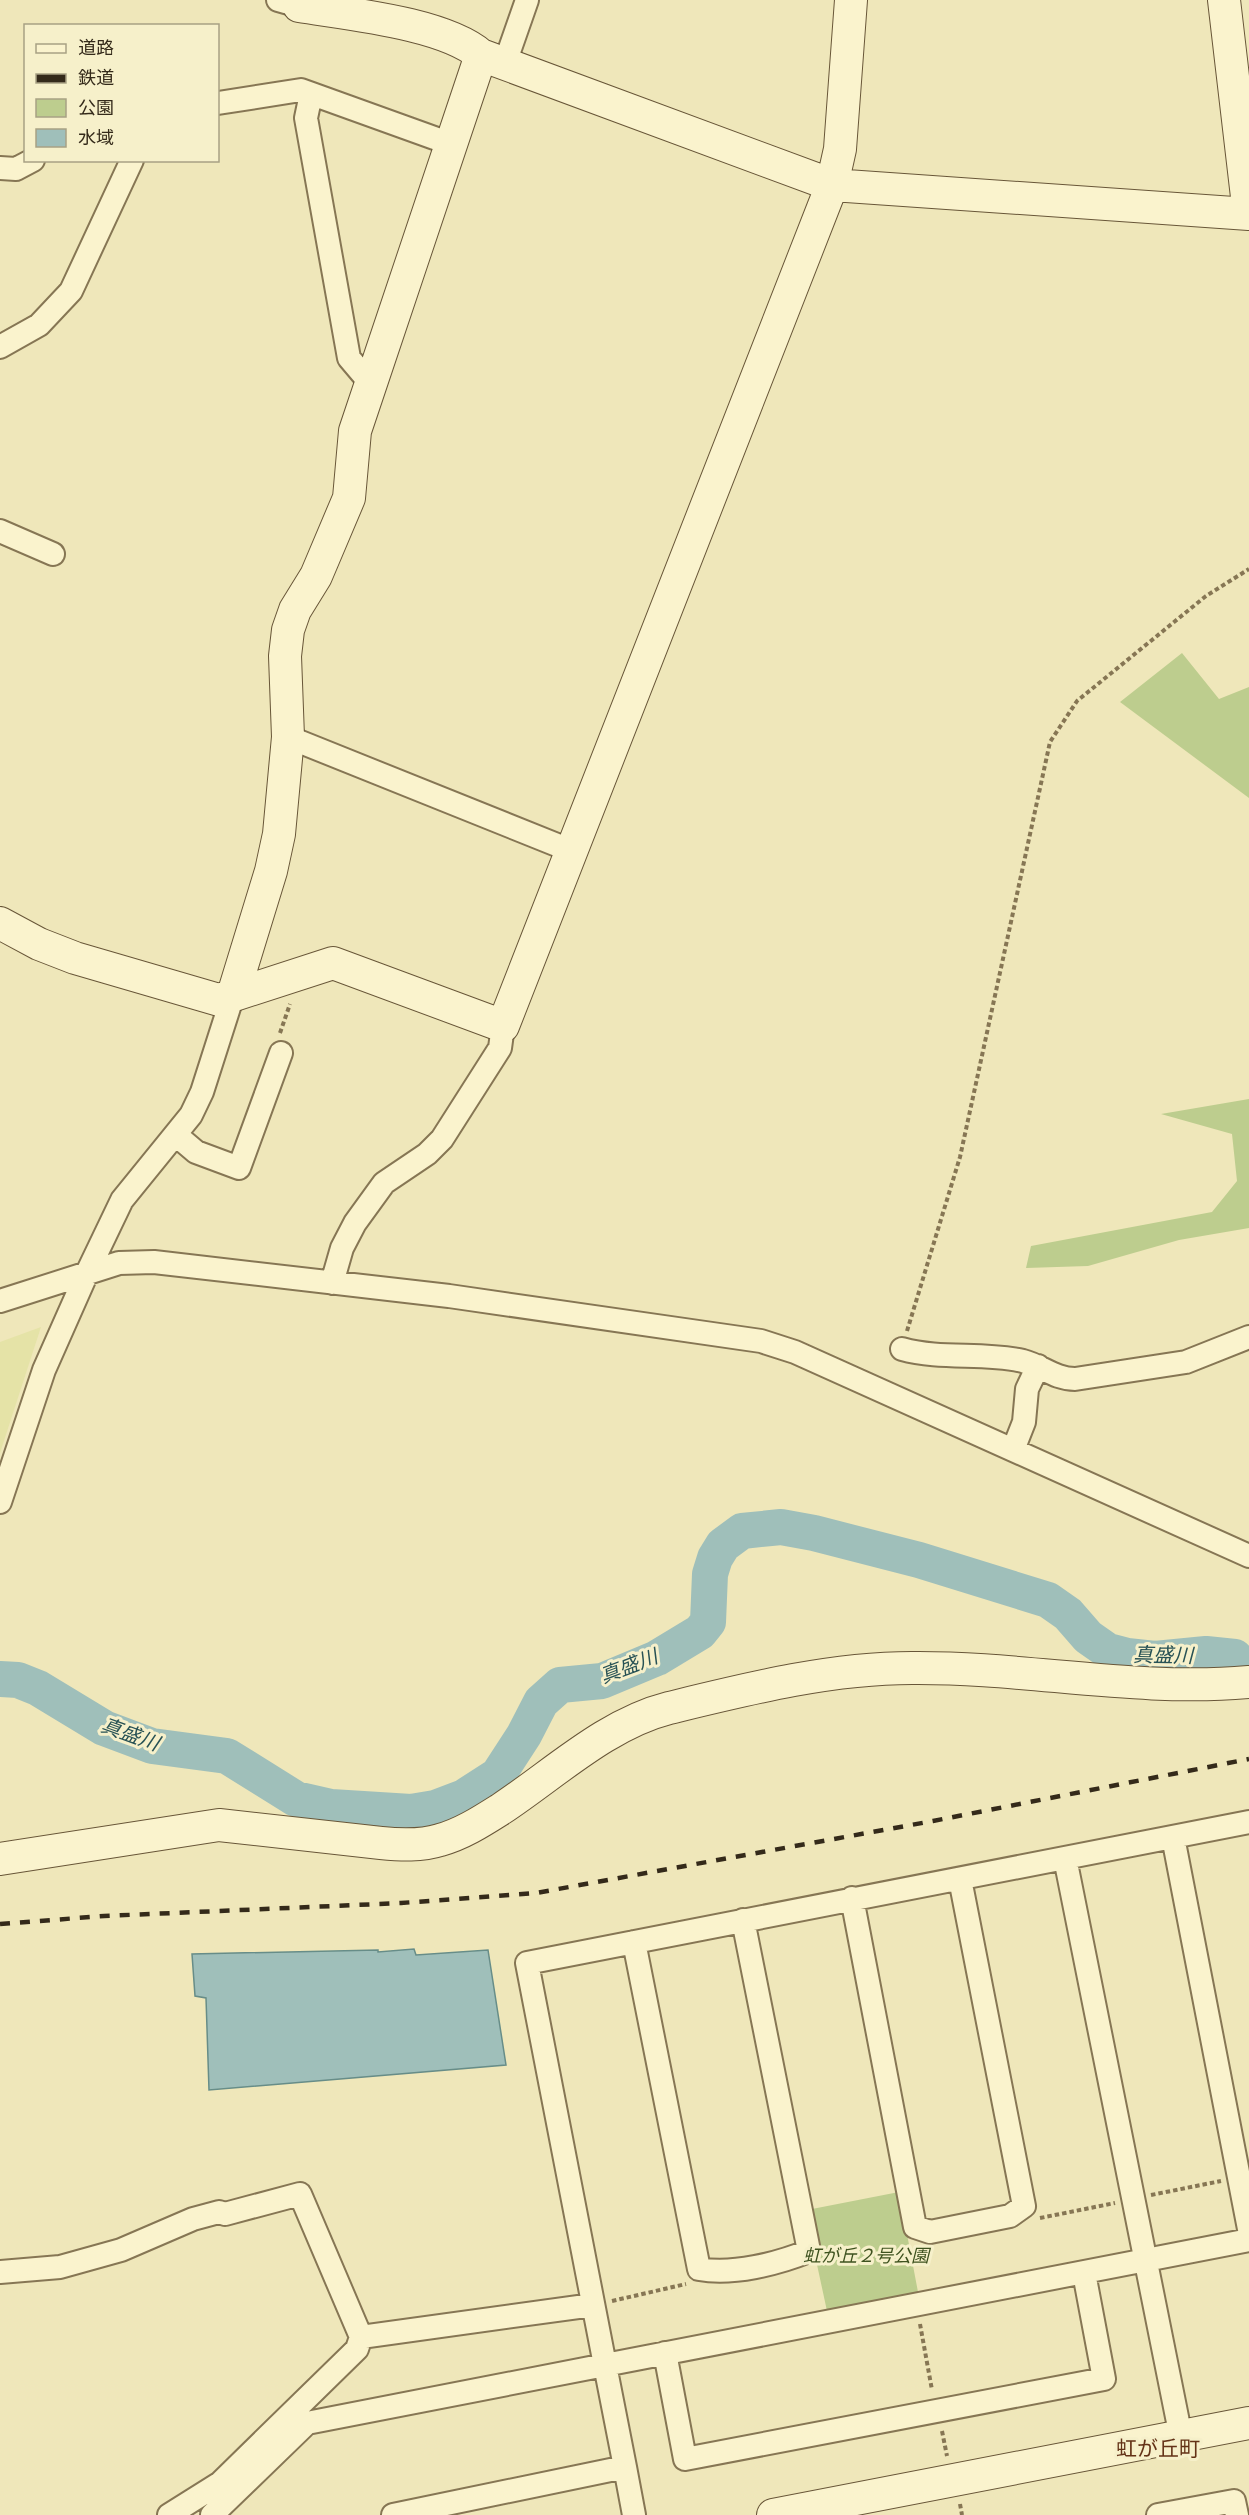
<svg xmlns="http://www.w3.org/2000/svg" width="1249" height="2515" viewBox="0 0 1249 2515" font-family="Spectral,'Noto Sans JP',serif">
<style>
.farmland{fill:#e5e3a7}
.green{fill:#bdcd8e}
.water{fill:#9fbfba;stroke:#678d88;stroke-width:1.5}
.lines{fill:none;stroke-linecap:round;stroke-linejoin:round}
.river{stroke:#9fbfba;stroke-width:36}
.street-casing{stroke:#867654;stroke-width:26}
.secondary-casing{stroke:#685638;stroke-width:34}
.path{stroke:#867654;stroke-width:4;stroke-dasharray:4.5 3;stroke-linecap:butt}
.street{stroke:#faf3cd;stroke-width:22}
.secondary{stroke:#faf3cd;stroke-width:32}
.rail{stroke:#342a1a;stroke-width:4.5;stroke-dasharray:10 10;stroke-linecap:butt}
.labels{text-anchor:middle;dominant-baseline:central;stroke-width:6;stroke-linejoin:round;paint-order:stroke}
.park-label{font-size:18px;font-style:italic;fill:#3e521f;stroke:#f6f0ca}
.water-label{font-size:20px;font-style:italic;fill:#285255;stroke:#f6f0ca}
.quarter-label{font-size:21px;fill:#633217;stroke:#f6f0ca}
</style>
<rect width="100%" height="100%" fill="#efe7ba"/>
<!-- farmland -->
<path class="farmland" d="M41,1327L0,1453V1342Z"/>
<!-- green -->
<path class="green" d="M1182,653L1219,699L1249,687V798L1120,702Z
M1249,1099V1228L1179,1240L1088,1266L1026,1268L1031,1246L1212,1212L1237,1181L1232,1134L1161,1114Z
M899,2192L918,2292L827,2311L816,2260L821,2250L812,2209Z"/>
<!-- water -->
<path class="water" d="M414,1949L416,1955L488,1950L506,2065L209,2090L206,1998L195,1996L192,1954L378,1950V1952Z"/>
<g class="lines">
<!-- river -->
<path class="river" d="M0,1679L18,1680L38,1688L104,1728L152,1746L227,1756L296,1799L331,1807L411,1812L435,1808L464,1797L498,1775L524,1735L541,1702L560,1685L602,1681L657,1658L700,1632L708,1622L710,1574L715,1558L723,1545L742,1531L781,1527L814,1533L919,1560L1048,1600L1068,1614L1088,1637L1108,1651L1127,1656L1155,1659L1206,1654L1235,1657"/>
<!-- street casing -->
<g class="street-casing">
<path id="street" d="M278,0L299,6L298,0
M505,63L527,0
M311,94L306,118L349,358L371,384
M218,103L301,90L451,144
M0,168L16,169L33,160
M0,347L39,325L71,291L132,160
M0,531L53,554
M288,737L572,851
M176,1135L196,1152L239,1168L281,1053
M332,1283L342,1248L355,1223L384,1183L427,1154L442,1139L500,1048L503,1026
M0,1301L119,1263L154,1262L449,1296L761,1341L795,1352L1249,1556
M902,1349C941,1360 983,1352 1023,1361C1042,1366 1055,1379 1075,1379L1186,1362L1249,1337
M1013,1450L1024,1422L1027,1389L1038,1366
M0,1502L44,1370L87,1273L122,1200L191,1115L202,1092L233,995
M1249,1822L527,1963L605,2365L1249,2240
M1173,1837L1249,2229
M1065,1858L1181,2437
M852,1898L915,2227L930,2232L1010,2216L1024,2206L960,1879
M634,1942L699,2269C733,2275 777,2264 809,2251L743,1920
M0,2272L60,2267L121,2250L193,2219L219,2212L225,2214L300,2194L361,2337L593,2305
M665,2353L685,2459L1104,2379L1084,2273
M169,2515L220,2483L357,2349L361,2337
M212,2515L307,2423L605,2365L625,2467
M393,2515L625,2467L634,2515
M1158,2515L1234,2501L1237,2515"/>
</g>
<!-- secondary casing -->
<g class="secondary-casing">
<path id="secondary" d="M1224,0L1249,214
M299,6C348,14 444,23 481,55L832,185L1249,214
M0,923L39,944L75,958L219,1000L333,963L503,1026L832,185L840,149L851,0
M233,995L271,871L279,834L288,737L285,656L288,630L295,610L316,576L349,498L355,431L481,55
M0,1859L219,1825L381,1843C401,1845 421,1846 440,1840C462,1834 482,1821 501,1809C554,1774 606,1724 669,1708C747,1689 830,1668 912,1668C1025,1667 1136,1692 1249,1682
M773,2515L1249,2423"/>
</g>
<!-- path -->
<path class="path" d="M280,1033L290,1004
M907,1331L960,1157L1050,742L1077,701L1206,596L1249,569
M1151,2195L1221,2181
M1040,2218L1115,2203
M612,2301L686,2284
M920,2324L932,2390
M942,2431L947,2456
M960,2504L962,2515"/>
<!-- street -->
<use href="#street" class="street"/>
<!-- secondary -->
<use href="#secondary" class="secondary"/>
<!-- rail -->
<path class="rail" d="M0,1924L104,1916L401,1903L536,1893L933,1821L1249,1759"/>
</g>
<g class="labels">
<!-- park labels -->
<g class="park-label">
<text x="866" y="2256">虹が丘２号公園</text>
</g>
<!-- water labels -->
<g class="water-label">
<text transform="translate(1163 1656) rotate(1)">真盛川</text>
<text transform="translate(629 1667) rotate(-21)">真盛川</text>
<text transform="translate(130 1735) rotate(20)">真盛川</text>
</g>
<!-- quarter labels -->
<g class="quarter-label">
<text x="1158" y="2450">虹が丘町</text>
</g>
</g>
<!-- legend -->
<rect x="24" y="24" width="195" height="138" fill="#f6f0ca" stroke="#a8a184" stroke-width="1.5"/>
<rect x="36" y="44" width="30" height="9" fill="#faf3cd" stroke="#a8a184" stroke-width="1.5"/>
<text x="78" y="54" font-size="18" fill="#342a1a">道路</text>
<rect x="36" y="74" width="30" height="9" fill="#342a1a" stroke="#a8a184" stroke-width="1.5"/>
<text x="78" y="84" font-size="18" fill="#342a1a">鉄道</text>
<rect x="36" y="99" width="30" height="18" fill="#bdcd8e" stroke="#a8a184" stroke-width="1.5"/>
<text x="78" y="114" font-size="18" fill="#342a1a">公園</text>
<rect x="36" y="129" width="30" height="18" fill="#9fbfba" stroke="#a8a184" stroke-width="1.5"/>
<text x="78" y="144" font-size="18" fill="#342a1a">水域</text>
</svg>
